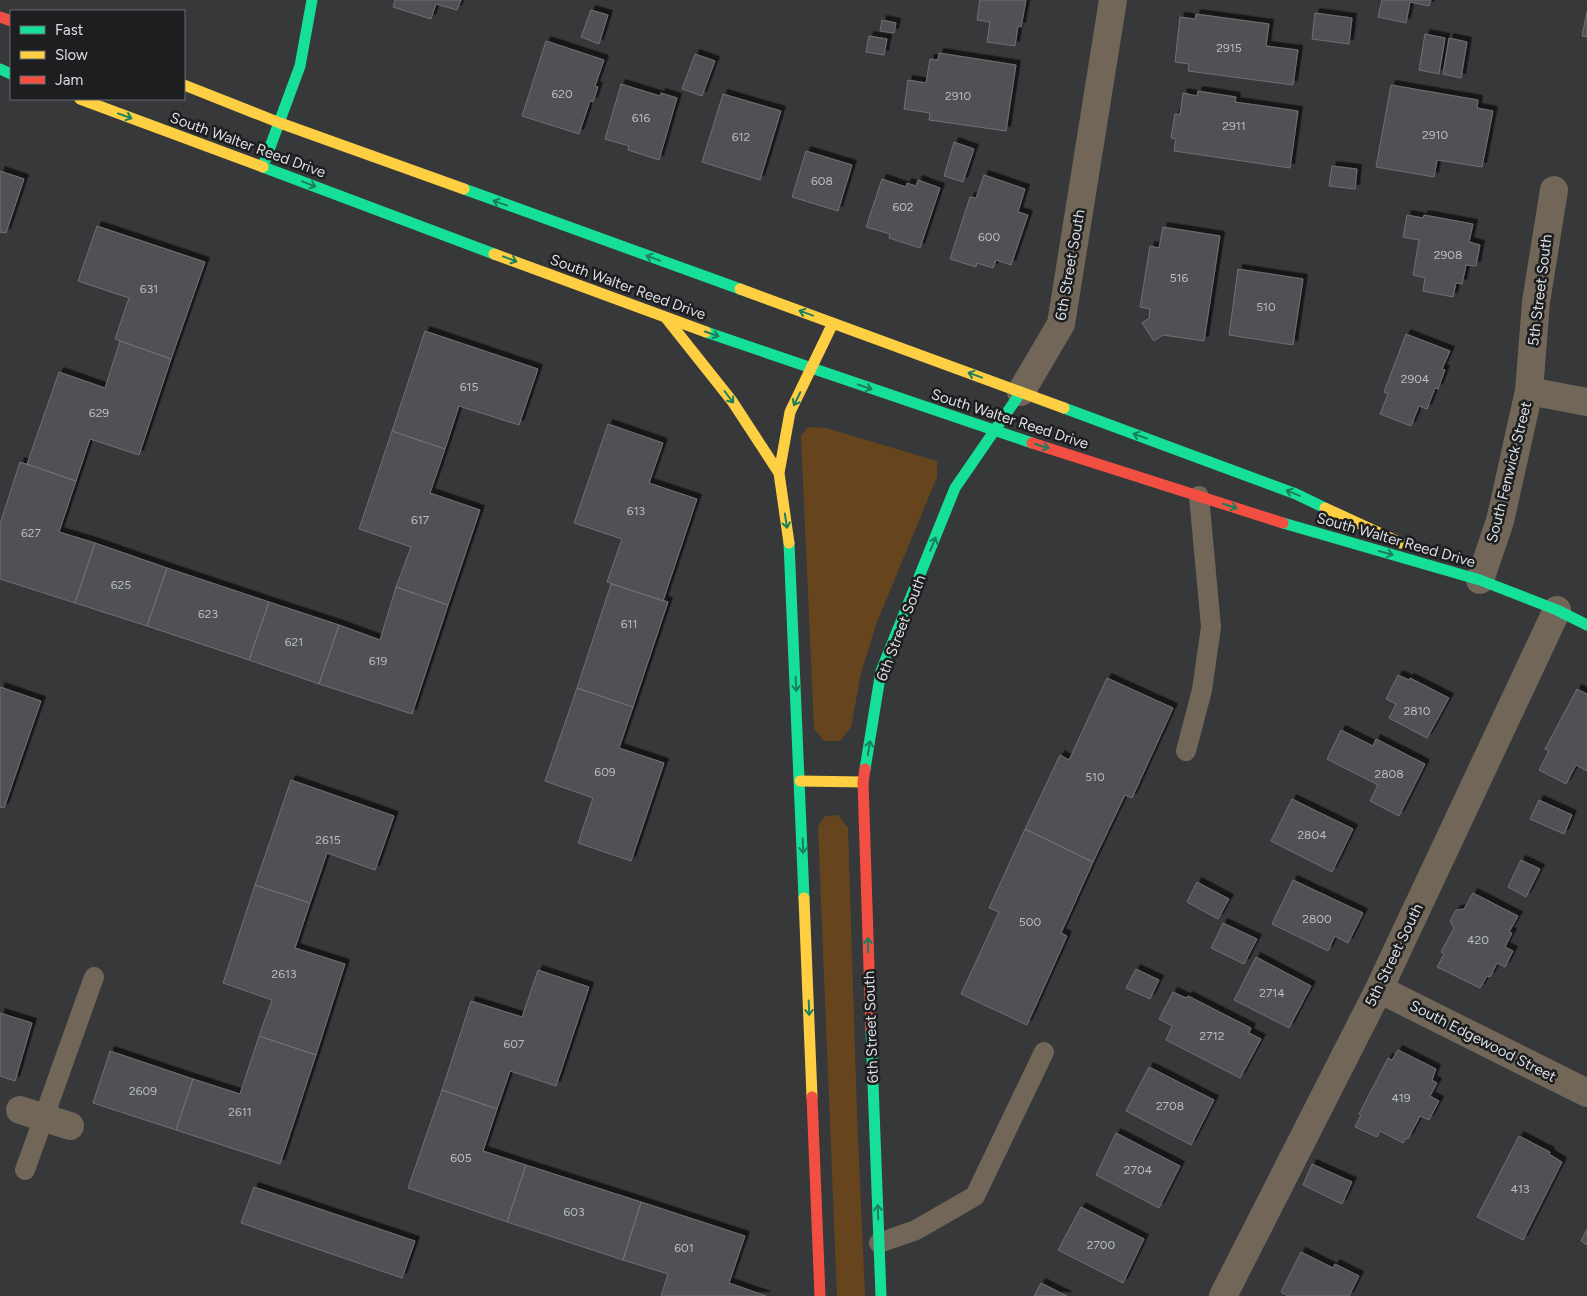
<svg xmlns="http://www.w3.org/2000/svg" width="1587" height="1296" viewBox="0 0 1587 1296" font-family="Figtree,sans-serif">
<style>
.green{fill:#66451e}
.building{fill:#505154;stroke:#6f7072;filter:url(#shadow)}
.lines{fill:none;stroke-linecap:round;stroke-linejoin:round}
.lane{stroke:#726659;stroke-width:20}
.street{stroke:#726659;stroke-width:28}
.fast{stroke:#16e098;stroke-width:11}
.slow{stroke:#ffcf43;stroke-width:11}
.jam{stroke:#f24e42;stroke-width:11}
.oneway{stroke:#1a7f5c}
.labels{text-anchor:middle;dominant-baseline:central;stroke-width:5;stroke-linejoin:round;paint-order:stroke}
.number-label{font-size:12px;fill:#babcbe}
.street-label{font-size:15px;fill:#dedfe2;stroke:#1d1e20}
</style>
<defs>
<filter id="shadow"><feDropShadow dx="4.5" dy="-4.5" stdDeviation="0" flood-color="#0009"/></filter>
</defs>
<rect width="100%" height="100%" fill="#36383a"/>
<!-- green -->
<path class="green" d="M808,427L826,428L937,461V477L877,622L861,673L851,727L840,741H824L814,729L801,436Z
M838,815L848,828L857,1114L865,1296H837L818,827L825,816Z"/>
<!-- building -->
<path class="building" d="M395,0H461L457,10L436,4L431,19L393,7Z
M980,0H1026L1021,27L1018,26L1015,46L987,42L990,22L977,20Z
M1382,0H1431L1429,6L1410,2L1406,23L1378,17Z
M591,10L608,15L599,44L581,37Z
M1587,12V37L1582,36Z
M1315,13L1352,18L1349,44L1312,39Z
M1196,14L1269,24L1266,46L1298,50L1293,85L1188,71L1189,64L1175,62L1180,17L1195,19Z
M882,20L896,23L894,33L880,31Z
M1425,34L1445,38L1439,74L1419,70Z
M869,36L887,39L884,55L866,52Z
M1449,38L1467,42L1461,78L1443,74Z
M546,41L604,60L595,86L598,87L593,102L590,101L579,134L522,116Z
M939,53L1016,65L1006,131L929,120L930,113L904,109L908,80L926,83L930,59L938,60Z
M695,54L715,61L702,96L682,89Z
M621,84L660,96L661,93L677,98L659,160L628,150L629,146L605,139Z
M1391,85L1478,100L1477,108L1493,111L1482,167L1437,160L1434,177L1376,167Z
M1198,91L1236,97L1235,102L1298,111L1290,168L1174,151L1176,139L1171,138L1175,114L1180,115L1183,93L1197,96Z
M723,94L781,111L760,180L702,162Z
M954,142L974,149L963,182L944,176Z
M806,151L852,165L838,211L792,197Z
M1332,166L1357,169L1355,189L1329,186Z
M0,171L24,179L6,233L0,232Z
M984,175L1025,189L1018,212L1028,215L1011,265L996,260L993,268L977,263L976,267L950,259L970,197L976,198Z
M882,179L906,187L907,183L916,186L918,180L940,188L920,248L889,238L890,234L866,227Z
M1407,215L1423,218L1424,215L1473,224L1469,242L1480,245L1476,266L1466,265L1462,284L1456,283L1453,297L1423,291L1425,278L1413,275L1419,240L1403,237Z
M97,226L205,262L171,359L115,339L129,298L78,281Z
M1163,227L1220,236L1204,341L1163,335L1154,341L1142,323L1149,318L1150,309L1140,307L1150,246L1159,248Z
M1238,269L1303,279L1293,345L1229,335Z
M425,331L538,369L519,425L459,406L445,449L392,431Z
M1406,334L1450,351L1442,369L1445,370L1438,389L1435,388L1427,409L1419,406L1411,426L1380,414L1388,394L1384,392Z
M120,341L171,359L139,455L90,439L76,481L27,464L59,372L105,388Z
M608,424L663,443L649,483L697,499L663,601L607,582L622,539L574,523Z
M392,431L445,449L430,493L480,510L448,605L396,587L411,547L359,529Z
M20,462L76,481L59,532L95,543L75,603L0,579V524Z
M95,543L167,568L147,626L75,603Z
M167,568L269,602L249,660L147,626Z
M611,584L668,602L633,707L577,688Z
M396,587L448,605L412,714L319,684L339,625L380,640Z
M269,602L339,625L319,684L249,660Z
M1398,675L1409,680L1410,678L1449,698L1427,738L1389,718L1396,704L1386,699Z
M1107,678L1173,708L1132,798L1125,795L1093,862L1025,829L1060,755L1069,760Z
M0,687L41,701L4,808L0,807Z
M577,688L633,707L619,748L664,763L631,861L578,843L593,798L545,781Z
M1577,689L1587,694V771L1576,765L1566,784L1539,770L1549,751L1545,749Z
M1341,730L1373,746L1376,739L1425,764L1399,816L1370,801L1378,785L1327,759Z
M291,780L394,816L375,870L327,853L310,903L255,885Z
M1292,799L1353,829L1332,872L1271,841Z
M1539,800L1572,815L1564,834L1530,819Z
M1025,829L1093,862L1061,933L1067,936L1027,1025L961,994L999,912L989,908Z
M1521,860L1540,869L1526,897L1508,887Z
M1293,880L1363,913L1348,943L1335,936L1328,951L1272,924Z
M1197,882L1229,899L1218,919L1187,902Z
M255,885L310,903L295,948L345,964L316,1055L259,1036L272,1000L223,983Z
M1473,893L1518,916L1509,932L1512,933L1505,947L1513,951L1505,967L1497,963L1490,977L1487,976L1480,988L1437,967L1444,954L1441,952L1454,928L1450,921L1456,910L1464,909Z
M1223,923L1257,939L1244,964L1211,948Z
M1256,957L1311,986L1289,1028L1234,1000Z
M1136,969L1159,980L1150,999L1126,988Z
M538,970L589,987L556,1086L510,1071L497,1109L442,1090L471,1001L522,1017Z
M1173,992L1186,998L1188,996L1251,1028L1249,1033L1261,1039L1240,1078L1166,1040L1172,1026L1159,1019Z
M0,1013L32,1023L15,1081L0,1076Z
M259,1036L316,1055L280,1164L176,1130L193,1079L240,1094Z
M1398,1050L1436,1069L1432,1080L1437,1083L1430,1096L1439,1101L1429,1120L1420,1116L1408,1139L1406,1138L1403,1143L1380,1131L1377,1137L1355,1127L1361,1115L1359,1114L1388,1058L1392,1060Z
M110,1051L193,1079L176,1130L93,1103Z
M1149,1067L1214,1100L1191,1145L1126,1111Z
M442,1090L497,1109L483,1151L526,1165L507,1222L408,1188Z
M1116,1133L1180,1166L1159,1208L1096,1175Z
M1519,1136L1550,1152L1549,1154L1562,1162L1523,1240L1477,1217Z
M1312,1164L1352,1182L1342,1204L1303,1185Z
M526,1165L641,1202L623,1260L507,1222Z
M254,1187L415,1241L402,1278L241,1223Z
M641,1202L745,1236L729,1283L766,1296H661L668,1274L623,1260Z
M1081,1207L1144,1239L1123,1283L1058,1250Z
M1587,1229V1245L1581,1241Z
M1301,1252L1333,1268L1335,1264L1359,1276L1349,1296H1288L1281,1292Z
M1041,1283L1067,1296H1034Z"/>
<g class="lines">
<!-- lane -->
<path class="lane" d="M1186,751L1202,690L1211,627L1199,496
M25,1170L94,977
M879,1243L916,1230L975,1196L1044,1052"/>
<!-- street -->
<path class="street" d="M1529,391L1587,402
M1021,392L1061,324L1113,0
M1480,580L1500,521L1529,391L1536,302L1554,190
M1379,989L1587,1093
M20,1110L70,1126
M1223,1296L1379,989L1557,610"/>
<!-- fast -->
<path class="fast" d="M0,69L11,74
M263,166L300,66L312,0
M263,167L494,254
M464,189L740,289
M706,332L1032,443
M1064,408L1296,494L1325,508
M1283,523L1480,580L1557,610L1587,625
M789,543L804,898
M865,769L881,671L955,488L1021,392
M871,1030L881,1296"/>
<!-- slow -->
<path class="slow" d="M184,85L280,123L464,189
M80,99L263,167
M494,254L706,332
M740,289L1064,408
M666,318L732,401L779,473
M1325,508L1401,543
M789,543L779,473L790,412L833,323
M800,781L863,782
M804,898L812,1097"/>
<!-- jam -->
<path class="jam" d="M0,17L11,21
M1032,443L1283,523
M865,769L863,782L871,1030
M812,1097L820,1296"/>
</g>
<!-- one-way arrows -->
<defs><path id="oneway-shaft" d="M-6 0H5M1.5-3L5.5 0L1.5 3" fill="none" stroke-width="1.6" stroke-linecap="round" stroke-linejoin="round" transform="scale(1.25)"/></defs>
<g class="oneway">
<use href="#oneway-shaft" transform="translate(125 116) rotate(20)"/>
<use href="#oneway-shaft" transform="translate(309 184) rotate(21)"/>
<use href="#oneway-shaft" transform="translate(500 203) rotate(-160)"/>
<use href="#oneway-shaft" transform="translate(653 258) rotate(-160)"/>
<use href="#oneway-shaft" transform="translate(510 259) rotate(21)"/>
<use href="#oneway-shaft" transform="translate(806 313) rotate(-160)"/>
<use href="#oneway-shaft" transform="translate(712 334) rotate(19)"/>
<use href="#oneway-shaft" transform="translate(975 375) rotate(-160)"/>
<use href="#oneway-shaft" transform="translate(865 387) rotate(19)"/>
<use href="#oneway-shaft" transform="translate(729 397) rotate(53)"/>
<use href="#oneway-shaft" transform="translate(797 399) rotate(116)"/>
<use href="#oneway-shaft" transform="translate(1140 436) rotate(-160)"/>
<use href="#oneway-shaft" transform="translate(1042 446) rotate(18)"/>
<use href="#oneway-shaft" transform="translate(1293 493) rotate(-158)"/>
<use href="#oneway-shaft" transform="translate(1230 506) rotate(18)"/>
<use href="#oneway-shaft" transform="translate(786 521) rotate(81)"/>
<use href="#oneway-shaft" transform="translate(933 544) rotate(-68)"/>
<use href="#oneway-shaft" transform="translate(1386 553) rotate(16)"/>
<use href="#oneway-shaft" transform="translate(796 684) rotate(87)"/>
<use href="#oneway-shaft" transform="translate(869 748) rotate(-81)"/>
<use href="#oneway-shaft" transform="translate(803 846) rotate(88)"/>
<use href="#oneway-shaft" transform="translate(868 945) rotate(-92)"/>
<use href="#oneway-shaft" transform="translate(809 1008) rotate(88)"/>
<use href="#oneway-shaft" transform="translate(878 1212) rotate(-92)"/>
</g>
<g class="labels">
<!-- number labels -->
<g class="number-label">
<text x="1229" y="48">2915</text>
<text x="562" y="94">620</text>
<text x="958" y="96">2910</text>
<text x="641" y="118">616</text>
<text x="1234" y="126">2911</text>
<text x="1435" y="135">2910</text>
<text x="741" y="137">612</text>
<text x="822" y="181">608</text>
<text x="903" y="207">602</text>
<text x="989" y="237">600</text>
<text x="1448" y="255">2908</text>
<text x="1179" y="278">516</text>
<text x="149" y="289">631</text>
<text x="1266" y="307">510</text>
<text x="1415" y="379">2904</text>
<text x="469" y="387">615</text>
<text x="99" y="413">629</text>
<text x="636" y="511">613</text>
<text x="420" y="520">617</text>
<text x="31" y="533">627</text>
<text x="121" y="585">625</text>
<text x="208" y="614">623</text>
<text x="629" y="624">611</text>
<text x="294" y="642">621</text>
<text x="378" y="661">619</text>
<text x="1417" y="711">2810</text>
<text x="605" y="772">609</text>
<text x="1389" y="774">2808</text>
<text x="1095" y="777">510</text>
<text x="1312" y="835">2804</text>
<text x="328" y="840">2615</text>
<text x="1317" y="919">2800</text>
<text x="1030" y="922">500</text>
<text x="1478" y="940">420</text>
<text x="284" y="974">2613</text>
<text x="1272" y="993">2714</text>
<text x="1212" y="1036">2712</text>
<text x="514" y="1044">607</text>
<text x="143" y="1091">2609</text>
<text x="1401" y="1098">419</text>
<text x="1170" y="1106">2708</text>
<text x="240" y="1112">2611</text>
<text x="461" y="1158">605</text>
<text x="1138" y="1170">2704</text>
<text x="1520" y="1189">413</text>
<text x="574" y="1212">603</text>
<text x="1101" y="1245">2700</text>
<text x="684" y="1248">601</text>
</g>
<!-- street labels -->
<g class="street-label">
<text transform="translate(248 145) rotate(20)">South Walter Reed Drive</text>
<text transform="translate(1070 265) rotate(-80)">6th Street South</text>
<text transform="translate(628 287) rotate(20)">South Walter Reed Drive</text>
<text transform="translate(1540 290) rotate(-83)">5th Street South</text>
<text transform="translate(1010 419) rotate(18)">South Walter Reed Drive</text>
<text transform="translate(1509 472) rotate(-76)">South Fenwick Street</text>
<text transform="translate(1396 540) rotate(16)">South Walter Reed Drive</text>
<text transform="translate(901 628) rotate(-69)">6th Street South</text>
<text transform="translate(1394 955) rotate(-64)">5th Street South</text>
<text transform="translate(871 1027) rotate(-92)">6th Street South</text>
<text transform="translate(1483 1041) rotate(27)">South Edgewood Street</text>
</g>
</g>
<!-- legend -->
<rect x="10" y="10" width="175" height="90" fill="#1d1e20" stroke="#6a6b6e"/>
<rect x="20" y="26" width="25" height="8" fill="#16e098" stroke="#6a6b6e"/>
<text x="55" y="35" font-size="15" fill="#dedfe2">Fast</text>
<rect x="20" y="51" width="25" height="8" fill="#ffcf43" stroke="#6a6b6e"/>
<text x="55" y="60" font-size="15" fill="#dedfe2">Slow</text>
<rect x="20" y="76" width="25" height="8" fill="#f24e42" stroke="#6a6b6e"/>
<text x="55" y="85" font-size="15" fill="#dedfe2">Jam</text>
</svg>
